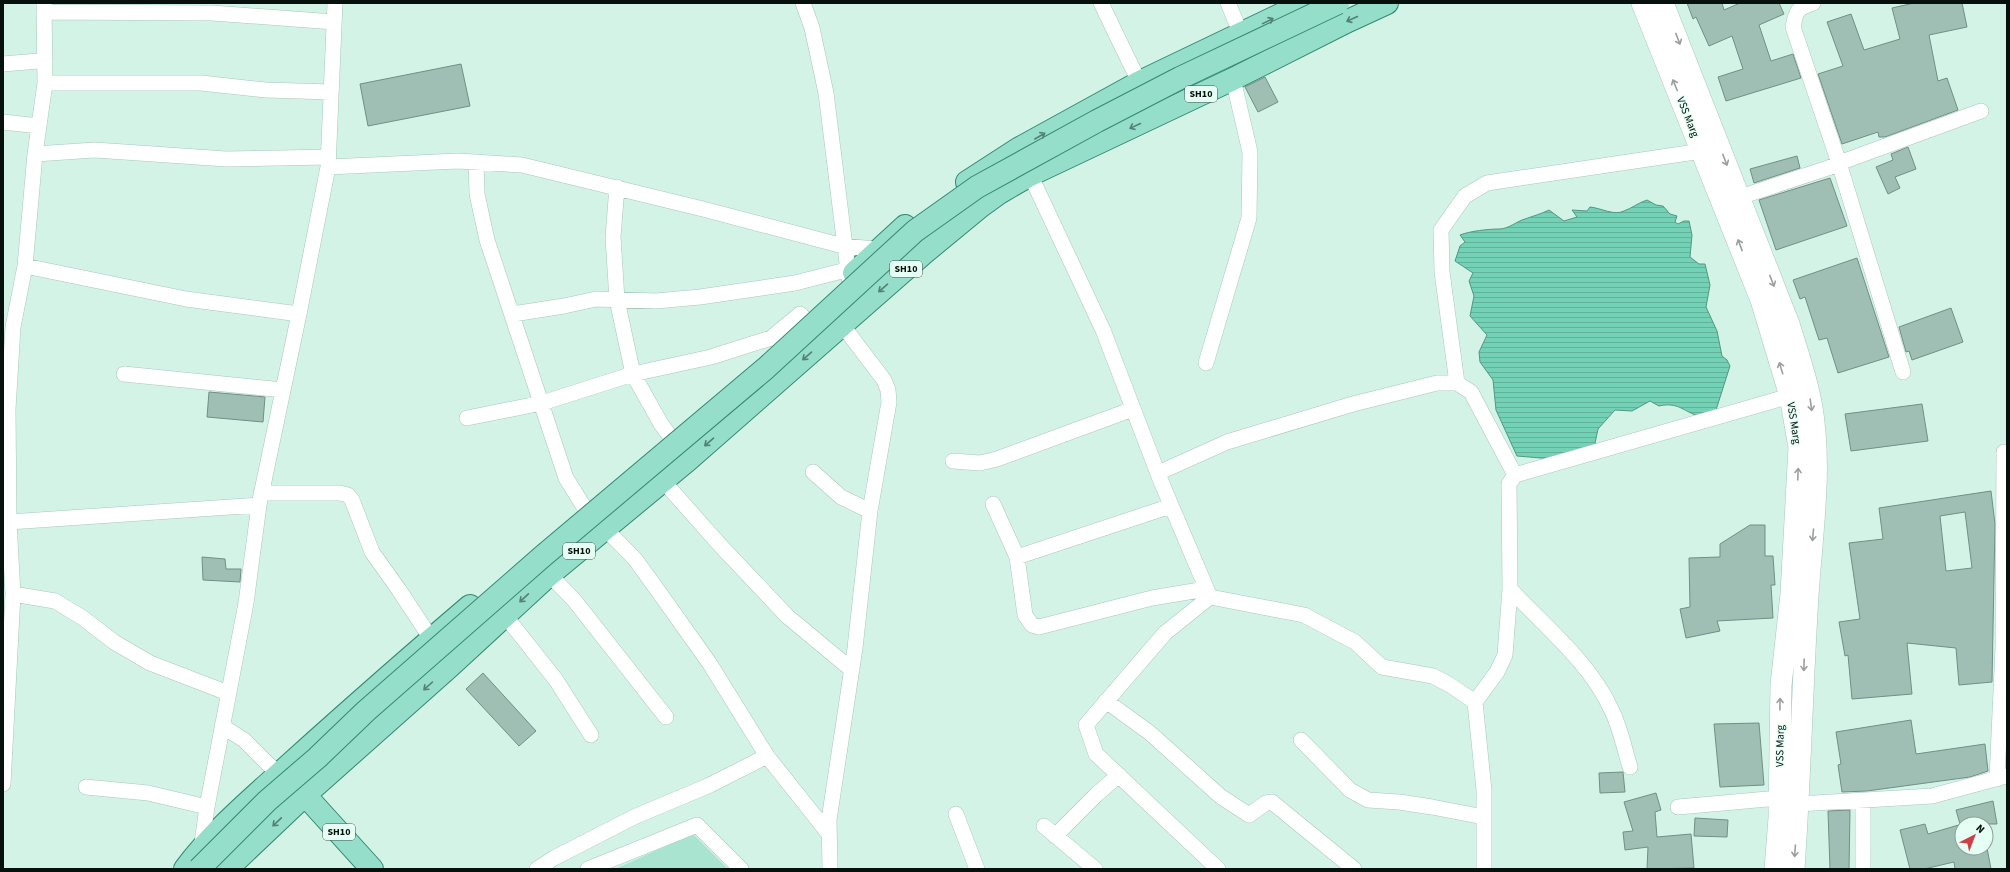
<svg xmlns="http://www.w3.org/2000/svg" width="2010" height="872" viewBox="0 0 2010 872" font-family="'Source Sans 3',sans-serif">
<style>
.green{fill:#a8e4d0}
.water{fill:url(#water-rules);stroke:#529783}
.building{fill:#a0bfb4;stroke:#718f85;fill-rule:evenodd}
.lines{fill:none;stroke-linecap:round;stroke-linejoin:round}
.minor-casing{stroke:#a8c8bc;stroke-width:16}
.secondary-casing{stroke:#a8c8bc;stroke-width:22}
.primary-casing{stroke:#348871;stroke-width:24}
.minor{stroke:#fff;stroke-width:15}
.secondary{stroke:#fff;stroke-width:21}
.primary{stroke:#94deca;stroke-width:22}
.primary-bridge-casing{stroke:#348871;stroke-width:24;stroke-linecap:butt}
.primary-bridge{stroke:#94deca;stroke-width:22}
.oneway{stroke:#548175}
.oneway2{stroke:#9b9f9e}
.labels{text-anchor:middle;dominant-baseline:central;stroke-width:3;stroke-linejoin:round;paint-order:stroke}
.shield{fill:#e5fff5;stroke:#495853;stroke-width:1}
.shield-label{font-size:10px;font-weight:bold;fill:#06100d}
.street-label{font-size:11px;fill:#06100d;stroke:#e5fff5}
</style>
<defs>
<pattern id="water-rules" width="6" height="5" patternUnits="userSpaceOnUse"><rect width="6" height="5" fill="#73d1b5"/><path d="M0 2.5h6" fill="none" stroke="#62b29a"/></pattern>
</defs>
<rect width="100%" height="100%" fill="#d3f3e7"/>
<!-- green -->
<path class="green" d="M693,834L728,869H615Z"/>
<!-- water -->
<path class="water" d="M1647,200L1656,205L1663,206L1670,214L1677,216L1675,222L1678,224L1684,221H1689L1692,235L1690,257L1699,264H1705L1710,285L1706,307L1717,331L1722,356L1727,360L1730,366L1716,410L1703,417C1685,414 1680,401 1659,406L1650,401L1632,411L1615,410L1598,429L1595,443L1603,451L1565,460L1517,456L1496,410L1493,380L1480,362L1479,352L1487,335L1470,316L1474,296L1469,281L1473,273L1455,261L1460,246L1465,242L1460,235C1470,231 1489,229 1499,229C1509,229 1517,221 1525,219C1533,216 1541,214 1549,210L1564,221L1577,217L1572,210L1587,211L1590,207C1601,208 1614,216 1624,211C1632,208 1638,203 1647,200Z"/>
<!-- building -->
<path class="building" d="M1687,3H1722L1724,10L1740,3H1779L1784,14L1759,25L1771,61L1793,54L1801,78L1726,101L1718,77L1743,69L1732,36L1709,46L1696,17L1693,19Z
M1914,3H1962L1967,27L1929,35L1938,81L1947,78L1958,110L1885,137H1879L1878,132L1842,144L1818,74L1843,66L1827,22L1851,14L1864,50L1900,39L1892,8Z
M461,64L470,106L368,126L360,84Z
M1265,77L1278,102L1258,112L1245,87Z
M1908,147L1916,169L1895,177L1900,188L1888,194L1876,167L1893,160L1891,154Z
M1797,156L1800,168L1754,183L1750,169Z
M1830,178L1847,226L1776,250L1759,200Z
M1857,258L1889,357L1838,373L1827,338L1819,340L1805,297L1800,299L1793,280Z
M1951,308L1963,342L1912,360L1909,351L1906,352L1899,327Z
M209,392L265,397L263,422L207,417Z
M1922,404L1928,441L1851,451L1845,414Z
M1991,491L1995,524L1992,682L1959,685L1956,648L1907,643L1912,694L1852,699L1848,655L1845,656L1839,622L1860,619L1849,543L1883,539L1879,508ZM1965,512L1972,568L1946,571L1940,516Z
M1750,525H1765V556H1773L1775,585H1771L1773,618L1717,621L1720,631L1686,638L1680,609L1690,607L1689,558L1720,557V544Z
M202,557L225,559L226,569H241L240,582L203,580Z
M483,673L536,731L519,746L466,689Z
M1911,720L1916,754L1985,744L1988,771L1970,777L1867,791L1842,792L1838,765L1841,764L1836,732Z
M1759,723L1764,785L1720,787L1714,724Z
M1623,772L1625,792L1600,793L1599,773Z
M1656,793L1661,810L1655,812L1657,837L1691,834L1694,868L1647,869L1648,847L1625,850L1623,832L1633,831L1624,802Z
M1993,801L1997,824H1960L1956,810Z
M1850,810L1849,869H1830L1828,811Z
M1695,818L1728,820L1727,837L1694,836Z
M1925,824L1928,834L1962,824V848H1987L1991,869H1955L1954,862L1924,869H1910L1900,830Z"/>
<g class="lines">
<!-- minor casing -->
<g class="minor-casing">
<path id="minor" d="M803,3L812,28L826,93L849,279
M1101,3L1143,90
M1228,3L1241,34
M1813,3C1797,8 1796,11 1793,27L1839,163L1903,372
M45,12L212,13L334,22
M3,64L38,61L45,62
M45,83H201L266,90L331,92
M3,122L39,126
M35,154L95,150L226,159L328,157
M476,162L477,194L487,240L566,478L584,507L635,559L661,595L710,664L767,756L710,785L634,817L554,858L537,869
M1026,166L1103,330L1160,479L1210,597
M328,167L458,161L522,165L703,209L843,246L885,250
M617,187L613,237L617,300L633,374L661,424L681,451
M1740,197L1828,168L1839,163L1981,111
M25,266L186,299L299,314
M513,314L564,306L596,299L656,301L700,297L795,283L846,270
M1206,363L1249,218L1250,152L1233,79
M124,374L283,390
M1457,383L1442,272L1441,230L1465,196L1487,183L1702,151
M467,418L542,403L633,374L711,357L771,338L800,314L818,333
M953,461L980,463L997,459L1133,409
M813,472L841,497L870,511
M1158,473L1227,442L1353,404L1437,383H1457L1471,392L1515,475
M657,474L719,544L787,616L852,670
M261,493H339L348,495L352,500L372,552L399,590L436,646
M993,504L1017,557L1025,615L1032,625L1039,627L1152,598L1206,589
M9,522L259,505
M1017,557L1171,506
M543,568L574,600L666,717
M1510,589C1544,625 1591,664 1611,709C1620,726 1624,748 1630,767
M13,594L55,601L83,618L114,642L150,663L228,693
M499,608L556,680L591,735
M1106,701L1150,733L1220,796L1249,815L1266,803L1272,802L1354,869
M1475,702L1497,672L1505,655L1510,589L1509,484L1515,475L1790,396
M222,726L244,740L269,765L287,780
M1301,740L1350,790L1368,800L1399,802L1432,807L1484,817
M767,756L829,834
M1997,779L2003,647L2004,452
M3,784L13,594L9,522L8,409L13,327L25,266L35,154L45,83L44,3
M86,787L148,793L207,807
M1863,801V869
M1798,804L1932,796L2006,776
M1678,807L1779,798
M956,814L977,869
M1044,826L1095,869
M1055,836L1096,795L1119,775
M201,850L207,807L246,603L259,505L299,314L328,167L335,3
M588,869L697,825L741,869
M830,869L829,820L855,648L870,511L889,402L888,390L884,380L843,326
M1218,869L1096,754L1086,725L1165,633L1210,597L1304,615L1355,642L1382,667L1433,676L1450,685L1475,702L1484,790V869"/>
</g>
<!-- secondary casing -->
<g class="secondary-casing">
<path id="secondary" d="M1642,3L1761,300L1790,396L1799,447L1791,594L1781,685L1779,818L1775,869
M1663,3L1789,324C1797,350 1806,376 1811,402C1824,472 1810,543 1807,613C1802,698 1800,784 1794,869"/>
</g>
<!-- primary casing -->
<g class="primary-casing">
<path id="primary" d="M967,182L1018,149L1140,82L1305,3
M854,273L905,226
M305,795L372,869
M185,869C214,830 254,797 290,764C349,711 409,658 470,606
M227,869L305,795L449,667L549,575L688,460L924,253L981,206L999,193L1030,175L1233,79L1348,21L1387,3"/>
</g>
<!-- minor -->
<use href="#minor" class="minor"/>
<!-- secondary -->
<use href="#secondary" class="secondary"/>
<!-- primary -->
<use href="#primary" class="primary"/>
<!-- primary-bridge casing -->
<g class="primary-bridge-casing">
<path id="primary-bridge" d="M199,869L267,801L317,758L366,711L543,556L766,368L915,231L977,187L1097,121L1180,78L1338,3"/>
</g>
<!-- primary-bridge -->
<use href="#primary-bridge" class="primary-bridge"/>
</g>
<!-- one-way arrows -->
<defs><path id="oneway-shaft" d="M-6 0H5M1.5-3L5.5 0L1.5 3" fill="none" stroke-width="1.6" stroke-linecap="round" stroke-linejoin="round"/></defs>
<g class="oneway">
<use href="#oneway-shaft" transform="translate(1352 19) rotate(156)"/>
<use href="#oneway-shaft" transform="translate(1268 21) rotate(-26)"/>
<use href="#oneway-shaft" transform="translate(1135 126) rotate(155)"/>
<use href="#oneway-shaft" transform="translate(1040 136) rotate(-30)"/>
<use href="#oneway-shaft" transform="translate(883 288) rotate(139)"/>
<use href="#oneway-shaft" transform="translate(807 356) rotate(139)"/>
<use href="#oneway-shaft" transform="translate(709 442) rotate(139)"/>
<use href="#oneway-shaft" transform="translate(524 598) rotate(137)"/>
<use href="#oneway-shaft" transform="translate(428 686) rotate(138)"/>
<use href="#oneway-shaft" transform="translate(277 822) rotate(136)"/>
</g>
<g class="oneway2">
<use href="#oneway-shaft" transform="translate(1678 39) rotate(69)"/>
<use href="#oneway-shaft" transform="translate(1675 85) rotate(-112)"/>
<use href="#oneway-shaft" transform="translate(1725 160) rotate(69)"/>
<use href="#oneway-shaft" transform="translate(1740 245) rotate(-111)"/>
<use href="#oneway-shaft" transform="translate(1772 281) rotate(69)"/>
<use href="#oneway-shaft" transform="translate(1781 368) rotate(-107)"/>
<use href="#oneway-shaft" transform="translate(1811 405) rotate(82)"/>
<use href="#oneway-shaft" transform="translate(1798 474) rotate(-88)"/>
<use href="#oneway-shaft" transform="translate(1813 535) rotate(95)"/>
<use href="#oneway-shaft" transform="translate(1804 665) rotate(92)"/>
<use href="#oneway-shaft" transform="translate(1780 704) rotate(-89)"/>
<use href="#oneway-shaft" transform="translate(1795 851) rotate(94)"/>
</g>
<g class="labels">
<!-- shield labels -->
<g class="shield">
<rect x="1185" y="86" width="32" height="16" rx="3"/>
<rect x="890" y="261" width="32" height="16" rx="3"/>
<rect x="563" y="543" width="32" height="16" rx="3"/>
<rect x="323" y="824" width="32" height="16" rx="3"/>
</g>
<g class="shield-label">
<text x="1201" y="94">SH10</text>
<text x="906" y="269">SH10</text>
<text x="579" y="551">SH10</text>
<text x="339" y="832">SH10</text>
</g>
<!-- street labels -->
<g class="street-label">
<text transform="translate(1688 117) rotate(68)">VSS Marg</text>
<text transform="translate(1794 423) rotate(81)">VSS Marg</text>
<text transform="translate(1780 746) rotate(-89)">VSS Marg</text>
</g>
</g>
<!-- border -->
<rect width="2010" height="872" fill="none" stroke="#06100d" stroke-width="8"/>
<!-- north arrow -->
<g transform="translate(1974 836) rotate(42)"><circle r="19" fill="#e5fff5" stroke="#8c9f98"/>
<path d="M0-3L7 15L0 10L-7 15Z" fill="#ce3f47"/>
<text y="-6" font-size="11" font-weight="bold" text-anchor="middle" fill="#06100d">N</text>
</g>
</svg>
